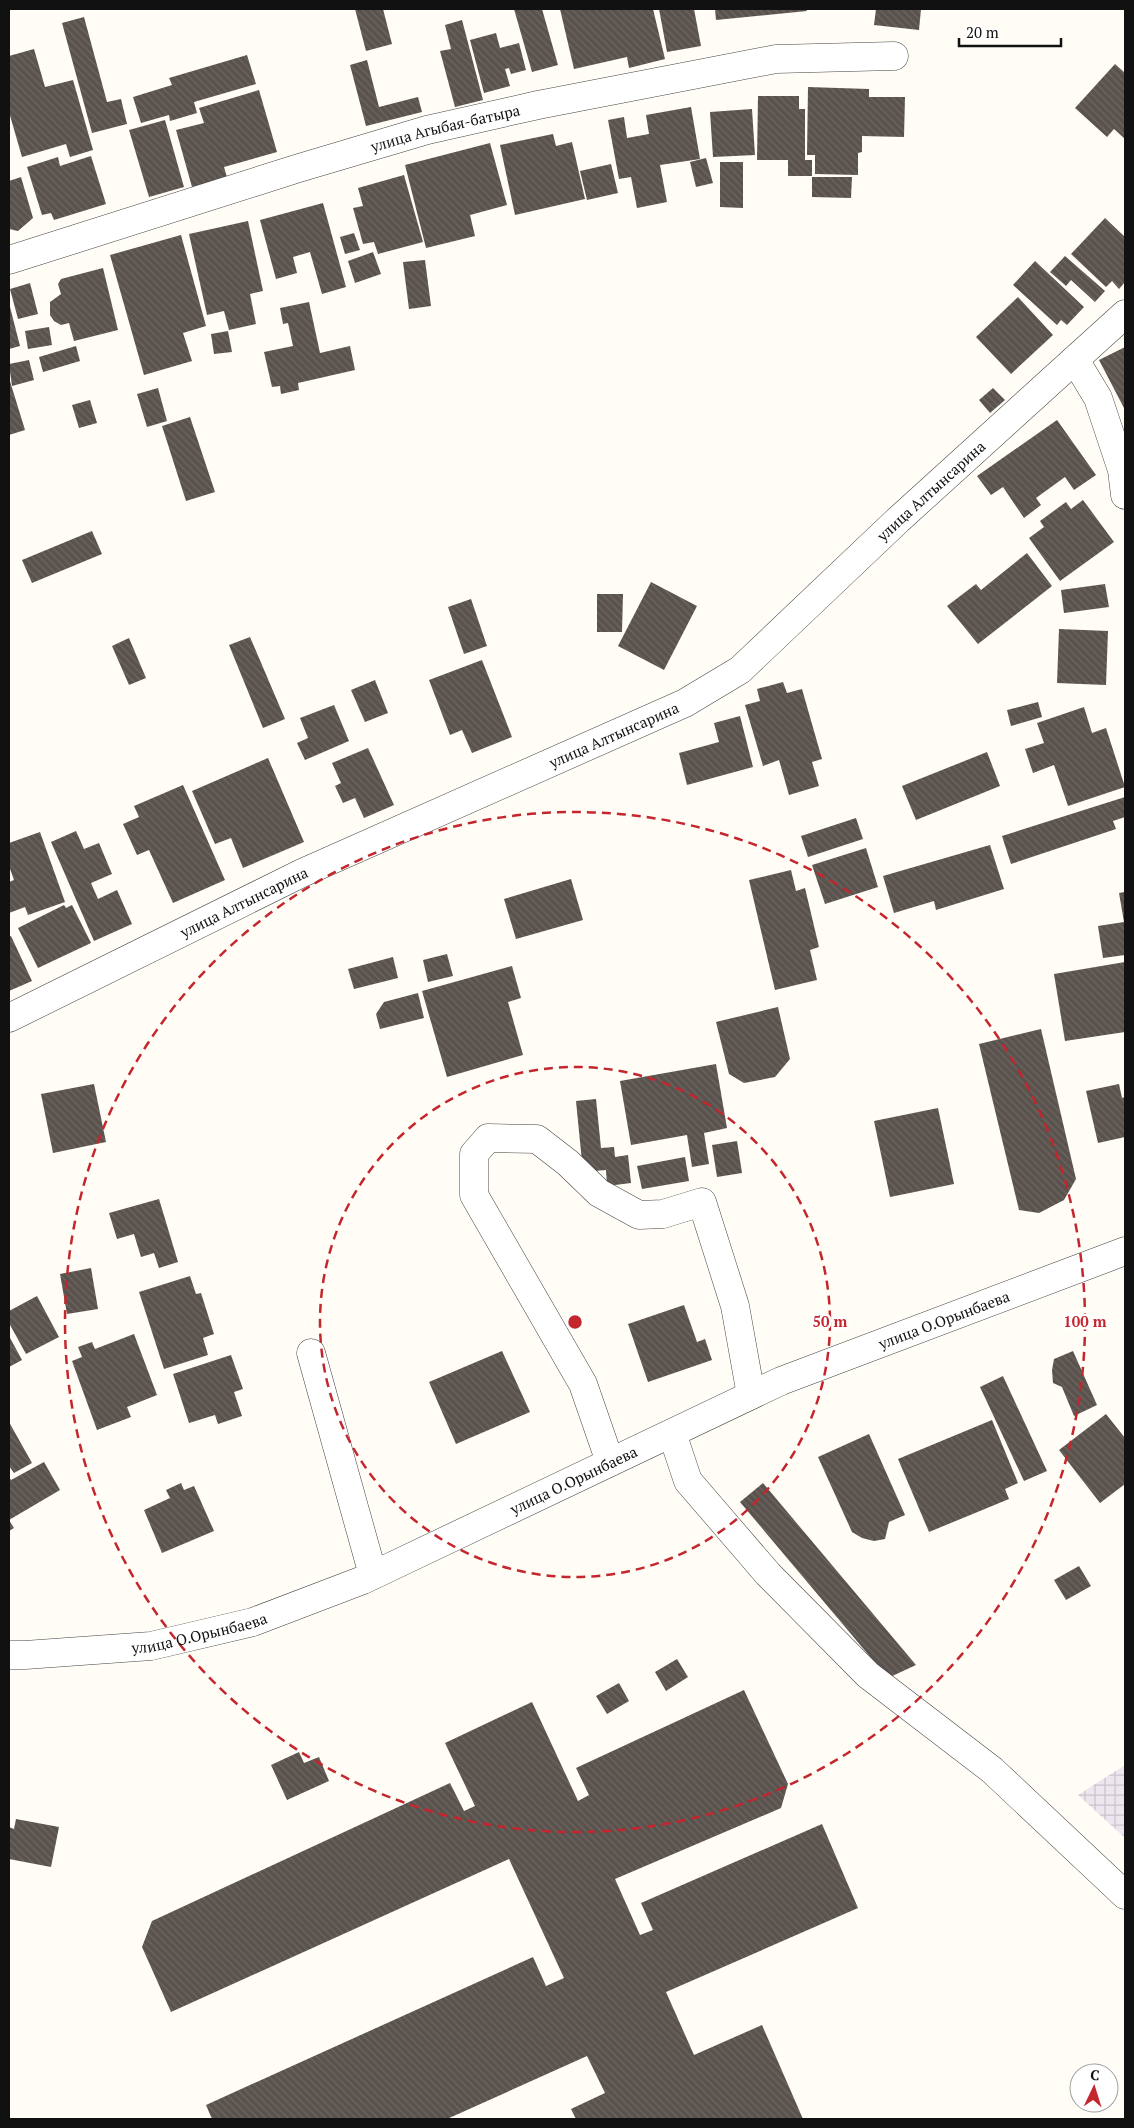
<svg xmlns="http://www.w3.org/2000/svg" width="1134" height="2128" viewBox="0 0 1134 2128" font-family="'PT Serif',serif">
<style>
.industrial{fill:url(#industrial-grid)}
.building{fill:url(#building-back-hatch)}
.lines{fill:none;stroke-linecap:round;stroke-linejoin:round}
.minor-casing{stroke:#444;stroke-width:29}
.minor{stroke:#fff;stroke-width:28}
.ring{fill:none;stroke:#c4262e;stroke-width:2.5;stroke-dasharray:9 6}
.labels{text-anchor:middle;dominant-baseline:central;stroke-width:5;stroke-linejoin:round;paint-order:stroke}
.street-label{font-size:15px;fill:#111;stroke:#fff}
.centre{fill:#c4262e;stroke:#fff;stroke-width:2.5}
.ring-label{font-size:15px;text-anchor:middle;font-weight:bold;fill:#c4262e;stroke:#fff;stroke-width:5;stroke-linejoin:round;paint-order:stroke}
</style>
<defs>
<pattern id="industrial-grid" width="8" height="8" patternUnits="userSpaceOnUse" patternTransform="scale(1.25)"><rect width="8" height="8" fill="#eee6ef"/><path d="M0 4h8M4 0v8" fill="none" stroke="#cbc4cc"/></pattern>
<pattern id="building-back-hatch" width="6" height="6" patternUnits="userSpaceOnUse" patternTransform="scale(1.25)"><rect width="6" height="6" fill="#5a524d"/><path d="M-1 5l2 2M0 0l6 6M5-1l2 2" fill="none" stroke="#6d6662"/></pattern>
</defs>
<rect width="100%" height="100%" fill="#fffdf5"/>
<!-- industrial -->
<path class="industrial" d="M1125,1765V1838L1078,1795Z"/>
<!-- building -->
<path class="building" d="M355,9H383L392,44L366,51Z
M514,9H542L558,65L532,72Z
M560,9H653L665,59L629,68L627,57L574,69Z
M659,9H694L701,46L667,52Z
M715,9H806L807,11L716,20Z
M876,9H921L919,30L874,25Z
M84,17L107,102L121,99L127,124L92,133L62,23Z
M462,20L483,100L455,107L440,51L451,49L445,25Z
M496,33L500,48L519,43L526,70L511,74L509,68L505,69L510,86L484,93L470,40Z
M34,49L45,87L73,80L93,150L70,157L66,144L22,157L9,112V56Z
M247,55L256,84L194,102L197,113L170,121L169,115L141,123L133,97L172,85L169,78Z
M367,60L379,107L418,97L422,112L366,126L350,65Z
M1115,64L1125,73V139L1114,129L1107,137L1075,108Z
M808,87L869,89V97H905L904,137L862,136V152L858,153V175L815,174V155H807Z
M259,90L277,152L224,167L227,177L192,187L176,130L204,123L199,108Z
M758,96H799V109H805V160H812V176H788V160H757Z
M691,107L700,159L660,165L667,202L637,208L631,177L619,179L608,120L624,117L627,138L649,134L646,115Z
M752,109L755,155L713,157L710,112Z
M165,120L184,187L149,197L129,130Z
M553,134L556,146L572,142L585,199L515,215L500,145Z
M490,143L507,205L470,215L475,236L426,248L405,165Z
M91,156L106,204L54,220L51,213L42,215L27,167L58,157L60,166Z
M706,158L713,183L696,187L690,162Z
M720,162H743V208L720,207Z
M611,164L618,193L587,200L580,171Z
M404,175L423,242L378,254L374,242L363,244L353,208L363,206L358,188Z
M21,177L33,218L18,231L9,229V181Z
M812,177H852L851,198L812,197Z
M323,203L346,287L322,294L310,252L293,257L297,273L276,279L260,220Z
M1105,218L1125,237V282L1119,289L1112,281L1106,287L1071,254Z
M248,221L263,291L250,294L256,324L229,330L224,311L207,315L189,234Z
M354,233L360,250L345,254L340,237Z
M181,235L206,326L183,333L192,361L144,375L110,255Z
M373,252L381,274L355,283L348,261Z
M1065,256L1105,291L1095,302L1071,280L1066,286L1050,272Z
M425,260L431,306L409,309L403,262Z
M1035,261L1084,307L1067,325L1061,320L1057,325L1013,285Z
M103,268L118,330L74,341L69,323L61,325L54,321L50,315V302L61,294L58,284L61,279Z
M30,283L38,314L18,319L10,289Z
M1018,297L1053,335L1011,374L976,337Z
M309,302L320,353L350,346L355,370L298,383L299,390L281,394L280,386L272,387L264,352L293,346L288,323L283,324L280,308Z
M9,303L20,346L9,349Z
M49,327L52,345L28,349L25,331Z
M228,331L232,352L214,354L211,334Z
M76,346L80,361L43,372L39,357Z
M1125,347V410L1099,360Z
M29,360L34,380L12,386L9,364Z
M9,378L25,430L9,435Z
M158,388L167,421L147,427L137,394Z
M993,388L1005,400L990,413L979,400Z
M90,400L97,423L79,428L72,405Z
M190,417L215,492L186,501L162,426Z
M1057,420L1096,475L1074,490L1065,477L1036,498L1041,505L1024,518L1003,487L991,495L977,476Z
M1083,500L1114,542L1060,581L1029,538L1044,527L1040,521L1066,502L1071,509Z
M92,531L102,554L32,583L22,560Z
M1027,553L1052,586L978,644L947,606L976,584L981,590Z
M651,582L697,606L664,670L618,646Z
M1105,584L1109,607L1064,613L1061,590Z
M597,594H623L622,632H597Z
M471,599L487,646L464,654L448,607Z
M1059,629L1108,631L1106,685L1057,683Z
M250,637L285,719L263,728L229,645Z
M129,638L146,678L129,685L112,646Z
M482,660L512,737L472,753L462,730L450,735L429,680Z
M375,680L388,713L365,722L351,690Z
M783,682L787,693L802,689L822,759L812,762L819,786L789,795L779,760L763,766L745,705L760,701L757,689Z
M1038,702L1042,717L1011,726L1007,710Z
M334,705L349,741L305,760L297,743L308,738L300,718Z
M1084,707L1092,733L1106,728L1125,787L1068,806L1054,765L1033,773L1025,749L1044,743L1037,723Z
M740,716L753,767L687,785L679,753L719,742L714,723Z
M368,748L394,805L364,818L355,798L343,803L335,786L341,783L332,763Z
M987,752L1000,786L916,820L902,786Z
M268,758L304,842L243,868L231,838L215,844L192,791Z
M183,785L225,880L173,903L149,850L137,855L123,824L139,817L134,806Z
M1125,797V817L1113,821L1116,829L1011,864L1002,836Z
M856,818L863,839L808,857L801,836Z
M76,831L84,849L99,843L112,874L91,883L98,899L117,890L132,924L94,941L51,842Z
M40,832L65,902L28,915L25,907L9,913V882L14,880L9,866V843Z
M990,845L1004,889L936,910L934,901L894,913L883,876Z
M866,848L878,887L825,904L812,865Z
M791,870L796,891L805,888L819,947L810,950L817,980L775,990L749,880Z
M571,879L583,920L516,939L504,899Z
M1125,892V955L1103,958L1098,926L1124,922L1119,893Z
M64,905L66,908L72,905L91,943L38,968L18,928Z
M11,936L32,981L9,991V937Z
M447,954L453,976L428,982L423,960Z
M393,957L398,978L354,989L348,969Z
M1125,962V1032L1065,1041L1054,974Z
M512,966L521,998L508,1002L523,1055L447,1077L422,991Z
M418,993L424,1018L380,1029L376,1014L384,1002Z
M778,1007L790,1059L775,1077L744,1083L729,1074L716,1022Z
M1041,1029L1076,1179L1064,1200L1039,1213L1019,1210L979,1044Z
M716,1064L727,1128L704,1133L709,1164L692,1167L687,1135L631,1145L620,1081Z
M94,1084L106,1142L53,1153L41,1094Z
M1119,1084L1122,1098L1125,1097V1137L1098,1143L1086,1091Z
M596,1099L601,1148L614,1147L615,1157L628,1155L631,1183L607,1186L606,1170L583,1172L576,1101Z
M938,1108L954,1184L890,1197L874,1121Z
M737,1141L742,1173L717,1177L712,1145Z
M685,1157L689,1181L642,1189L637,1166Z
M159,1199L178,1262L159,1268L154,1253L141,1257L134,1234L117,1239L109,1213Z
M91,1268L98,1309L67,1314L60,1274Z
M190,1276L196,1294L201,1293L214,1334L203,1338L208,1355L164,1369L139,1292Z
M37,1296L59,1337L26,1354L9,1323V1311Z
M684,1305L697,1342L705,1339L712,1360L648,1382L628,1324Z
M134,1334L157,1395L127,1407L131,1417L97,1430L72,1361L82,1357L78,1347L92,1342L95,1349Z
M9,1336L22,1360L9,1367Z
M502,1351L530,1412L456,1444L429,1382Z
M1073,1351L1097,1405L1074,1416L1062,1387L1053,1383L1052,1370L1054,1359Z
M231,1355L243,1389L234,1392L242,1416L218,1424L215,1415L189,1423L173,1374Z
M1003,1376L1047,1471L1024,1481L980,1387Z
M1106,1414L1125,1438V1484L1100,1503L1059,1450Z
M992,1420L1018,1483L1005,1489L1009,1499L929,1532L898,1459Z
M9,1422L32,1463L14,1473L9,1466Z
M869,1434L905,1515L889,1522L885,1539L874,1541L862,1538L852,1532L818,1457Z
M44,1462L60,1490L9,1520L14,1528L9,1531V1477L11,1480Z
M181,1483L184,1490L194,1486L214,1531L162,1553L144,1510L170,1498L166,1490Z
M763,1483L916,1665L888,1678L740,1502Z
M1079,1566L1091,1586L1066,1600L1054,1580Z
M677,1659L688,1677L666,1691L655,1672Z
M619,1683L629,1701L607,1714L596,1696Z
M744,1690L788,1784L781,1808L615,1879L640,1935L653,1930L641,1903L822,1824L858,1908L666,1992L694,2055L762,2025L803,2119H576L571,2109L605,2093L587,2056L447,2119H212L206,2105L533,1957L546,1986L564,1978L509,1859L171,2012L142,1947L152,1921L450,1783L464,1811L475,1806L445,1743L532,1702L578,1801L589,1795L576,1768Z
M299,1752L304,1763L319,1757L329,1781L287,1800L271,1765Z
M16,1819L59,1827L51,1867L9,1859V1827L14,1829Z"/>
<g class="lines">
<!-- minor casing -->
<g class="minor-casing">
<g id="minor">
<path id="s1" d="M9,260L299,168L427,130L538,105L776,59L894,56"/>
<path d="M1075,360L1098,398L1122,470L1125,495"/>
<path id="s2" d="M9,1018L302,873L685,703L740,670L898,520L1125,314"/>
<path d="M311,1353L373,1575"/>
<path d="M672,1433L688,1481L768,1574L868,1675L992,1770L1125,1895"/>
<path d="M610,1462L583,1384L474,1195V1154L488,1138L537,1139L568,1163L599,1193L639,1215L663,1214L702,1202L735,1306L751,1395"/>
<path id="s3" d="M9,1655H25L151,1646L253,1622L363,1580L781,1381L1125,1251"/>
</g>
</g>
<!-- minor -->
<use href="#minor" class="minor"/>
</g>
<!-- distance rings -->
<g class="ring">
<circle cx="575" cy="1322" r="255"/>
<circle cx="575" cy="1322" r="510"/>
</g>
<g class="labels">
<!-- street labels -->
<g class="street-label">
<text stroke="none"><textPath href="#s1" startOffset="456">улица Агыбая-батыра</textPath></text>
<text stroke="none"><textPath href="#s2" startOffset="1072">улица Алтынсарина</textPath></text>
<text stroke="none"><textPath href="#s2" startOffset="668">улица Алтынсарина</textPath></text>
<text stroke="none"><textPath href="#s2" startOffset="262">улица Алтынсарина</textPath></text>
<text stroke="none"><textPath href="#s3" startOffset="1002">улица О.Орынбаева</textPath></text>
<text stroke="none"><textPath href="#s3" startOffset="598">улица О.Орынбаева</textPath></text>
<text stroke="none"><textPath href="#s3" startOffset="192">улица О.Орынбаева</textPath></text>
</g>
</g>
<circle cx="575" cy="1322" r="8" class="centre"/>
<g class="ring-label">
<text x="830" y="1327">50 m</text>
<text x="1085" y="1327">100 m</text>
</g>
<!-- border -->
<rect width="1134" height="2128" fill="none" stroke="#111111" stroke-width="20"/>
<!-- north arrow -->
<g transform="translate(1094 2088) rotate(4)"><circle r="24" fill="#ffffff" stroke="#a0a0a0"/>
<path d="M0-4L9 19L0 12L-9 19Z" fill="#c4262e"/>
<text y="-8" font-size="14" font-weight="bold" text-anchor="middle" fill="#111111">С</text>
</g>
<!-- scale -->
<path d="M959 38v8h102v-8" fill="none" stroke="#111111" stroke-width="2.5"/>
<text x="966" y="38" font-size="15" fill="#111111" stroke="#ffffff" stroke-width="4" paint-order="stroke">20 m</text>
</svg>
